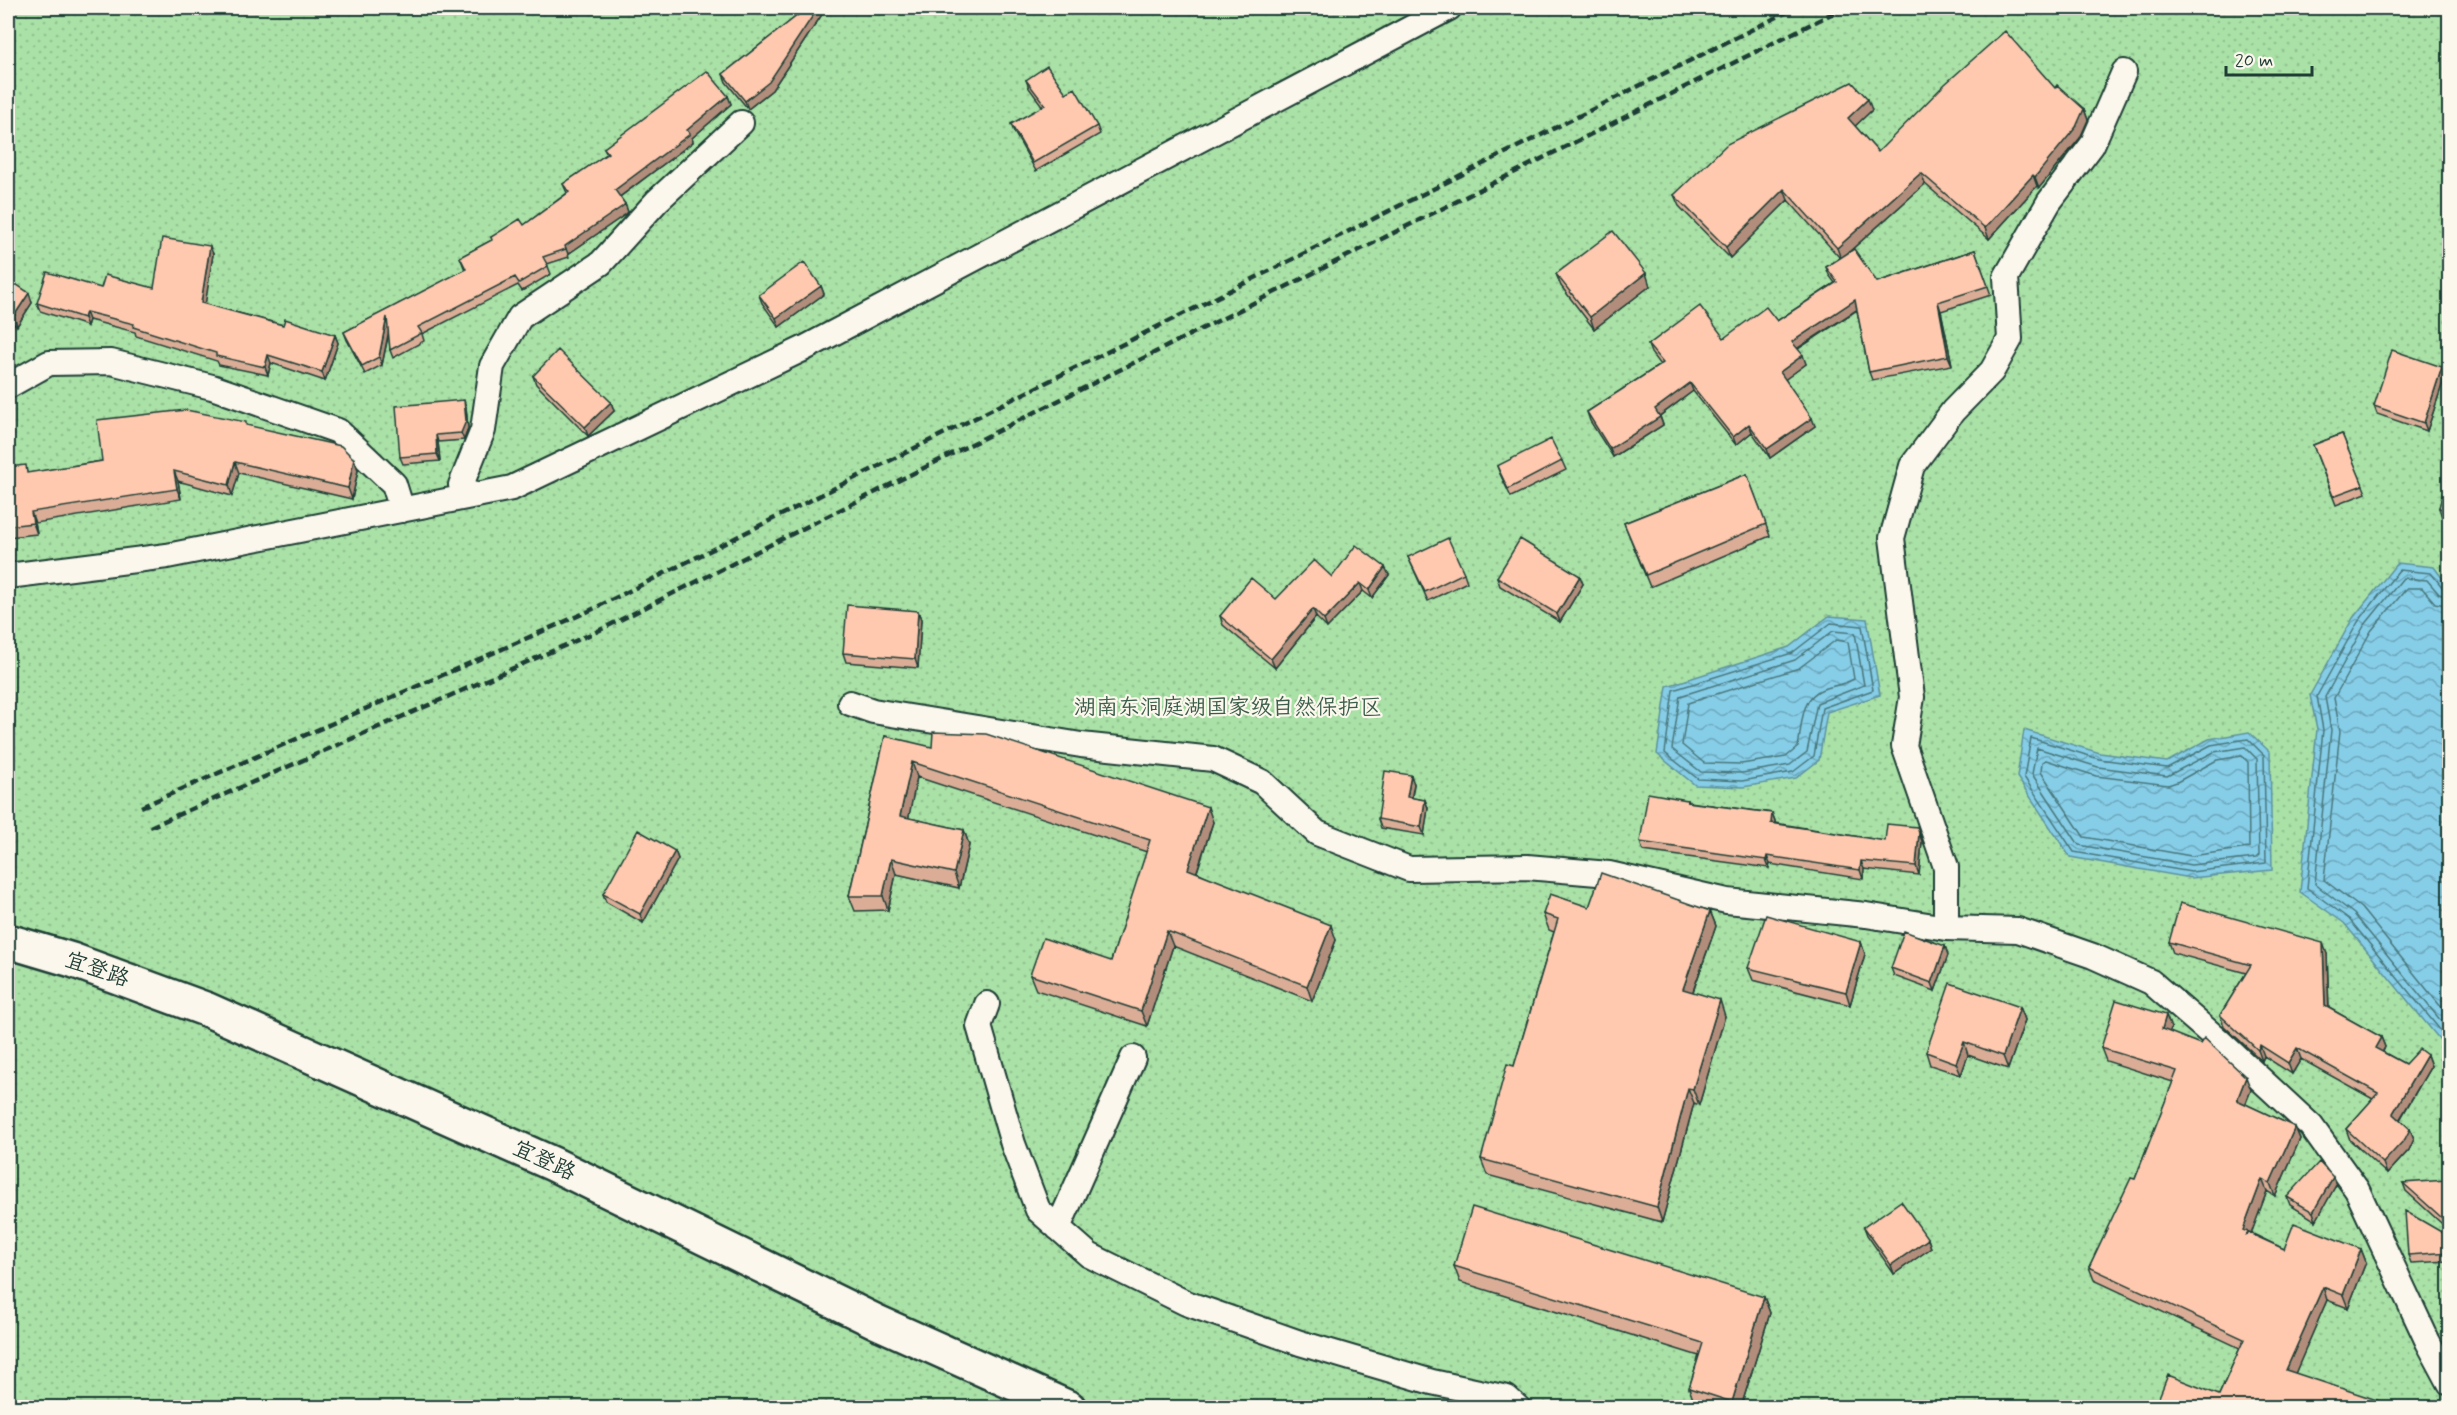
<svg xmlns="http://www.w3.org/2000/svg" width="2457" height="1415" viewBox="0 0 2457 1415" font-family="Mynerve,'LXGW WenKai TC',sans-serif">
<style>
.park{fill:url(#park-dots);stroke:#648f6d;stroke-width:1.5}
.water{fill:url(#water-waves);stroke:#5d939f;stroke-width:1.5}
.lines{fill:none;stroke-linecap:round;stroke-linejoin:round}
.shore{stroke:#48777c;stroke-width:1.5}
.street-casing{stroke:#1f3d34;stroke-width:28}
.secondary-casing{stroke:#1f3d34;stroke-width:38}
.street{stroke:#fbf7ec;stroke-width:24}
.secondary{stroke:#fbf7ec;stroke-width:33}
.rail{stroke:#1f3d34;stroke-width:4.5;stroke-dasharray:9 4.5;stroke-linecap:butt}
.wall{fill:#dbad97;stroke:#1f3d34;stroke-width:1.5}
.shaded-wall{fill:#b28d7b;stroke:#1f3d34;stroke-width:1.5}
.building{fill:#ffc9b0;stroke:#1f3d34;stroke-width:1.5}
.labels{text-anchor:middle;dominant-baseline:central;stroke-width:4.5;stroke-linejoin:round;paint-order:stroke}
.park-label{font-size:22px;fill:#3b5e4b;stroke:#fbf7ec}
.street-label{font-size:22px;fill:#1f3d34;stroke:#fbf7ec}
</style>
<defs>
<pattern id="park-dots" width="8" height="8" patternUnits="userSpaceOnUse" patternTransform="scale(1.5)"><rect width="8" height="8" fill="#a9e1a6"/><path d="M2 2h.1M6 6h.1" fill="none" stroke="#91c290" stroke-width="1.8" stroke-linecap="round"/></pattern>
<pattern id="water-waves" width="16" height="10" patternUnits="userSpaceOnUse" patternTransform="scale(1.5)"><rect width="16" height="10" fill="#86cde7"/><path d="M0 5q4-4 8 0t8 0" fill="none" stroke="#6da8bc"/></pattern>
</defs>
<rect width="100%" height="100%" fill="#fceee0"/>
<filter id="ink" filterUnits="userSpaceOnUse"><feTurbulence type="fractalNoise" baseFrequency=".0167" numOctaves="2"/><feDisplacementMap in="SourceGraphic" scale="12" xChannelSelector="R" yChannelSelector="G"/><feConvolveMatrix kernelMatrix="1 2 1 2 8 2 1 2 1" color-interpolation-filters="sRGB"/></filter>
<g filter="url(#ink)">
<!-- park -->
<path class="park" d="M8,8H2449V1407H8Z"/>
<!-- water -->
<path class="water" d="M2397,563L2434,567L2449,587V1051L2344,923L2300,892L2317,729L2310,695L2353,618Z
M1829,616L1867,619L1880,695L1827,712L1819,760L1796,778L1743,787L1695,785L1657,754L1667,686L1789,647Z
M2024,730L2100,753L2167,762L2209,739L2249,732L2270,752L2272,870L2191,878L2070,857L2017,777Z"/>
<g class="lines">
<!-- shore -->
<path class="shore" d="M2450,590L2443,588L2431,573L2399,570L2358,622L2317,696L2323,730L2307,888L2349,919L2450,1042
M2450,597L2439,594L2427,580L2403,578L2364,626L2325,697L2331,730L2315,884L2354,914L2450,1032
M2450,606L2435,603L2422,588H2407L2371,631L2334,698L2340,731L2324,880L2361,908L2450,1018
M1831,623L1862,626L1873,690L1822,708L1814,756L1793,772L1742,781L1698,779L1665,753L1673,690L1792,653Z
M1833,631L1855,633L1864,685L1817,703L1807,752L1790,765L1742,773L1701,772L1672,749L1680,696L1795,660Z
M1836,640L1848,642L1854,679C1845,684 1833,686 1823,689C1800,697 1802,727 1798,747L1786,757L1741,764L1704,763L1682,745L1688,703L1799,668Z
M2031,738L2099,759L2167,768L2211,745L2248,739L2264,755L2266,863L2191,872L2074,852L2024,777Z
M2245,747L2257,759L2259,855L2256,858L2191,865L2079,845L2032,774L2037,748L2098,767L2167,776L2214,752Z
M2242,756L2248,762L2249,848L2191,856L2084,837L2041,772L2042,762L2046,760L2096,776L2168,785L2177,782L2217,760Z"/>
<!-- street casing -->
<g class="street-casing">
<path id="street" d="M2124,72L2092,145L2049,202L2006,277L2010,339L1992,371L1953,411L1912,466L1892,538L1912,697L1904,746L1946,867V928L2018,930L2093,956L2151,982L2217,1039L2311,1126L2357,1190L2428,1342L2450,1383
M8,386L49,363L111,362L212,387L338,431L394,484L402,510
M461,485L483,430L492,366L520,317L601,263L657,201L741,123
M8,576L167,556L512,488L805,348L1449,8
M850,703L873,711L1081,745L1213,759L1262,782L1317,833L1409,869L1527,867L1609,874L1727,901L1866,915L1946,928
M987,1004L979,1026L1013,1144L1038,1210L1089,1255L1186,1303L1300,1343L1432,1382L1507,1398L1518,1408
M1058,1228L1133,1058"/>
</g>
<!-- secondary casing -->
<g class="secondary-casing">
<path id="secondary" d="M8,941L72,960L208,1010L553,1164L877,1322L1069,1408"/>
</g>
<!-- street -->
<use href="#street" class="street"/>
<!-- secondary -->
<use href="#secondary" class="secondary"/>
<!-- rail -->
<path class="rail" d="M141,807L589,611L1795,8
M150,827L598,631L1843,8"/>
</g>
<!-- wall -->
<path class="wall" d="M807,8H824L825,10L772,90L748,109L726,82L723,74Z
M1026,80L1066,93L1097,126L1100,134L1036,171L1014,132L1011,124L1043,107L1029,88Z
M2055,88L2084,109L2088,120L2080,138L2039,188L2037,186L1989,239L1925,184L1848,253L1877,282L1975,250L1991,295L1941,311L1952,365L1872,380L1869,372L1857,310L1798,349L1806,364L1785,379L1815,426L1770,458L1752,432L1736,445L1693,391L1660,416L1663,425L1613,457L1590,421L1587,412L1660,365L1651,353L1648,345L1724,338L1777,321L1835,283L1829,275L1826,267L1840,258L1788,200L1730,258L1679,206L1674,195L1872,110L1855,126L1878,152Z
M728,96L731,104L692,138L693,142L620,197L625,204L628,212L626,214L568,254L569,257L547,264L551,274L522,291L518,285L422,334L424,341L393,358L390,350L389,332L382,365L365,374L347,340L344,332L465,270L460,257L492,240L491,237L524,225L567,193L563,184L607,154L604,148Z
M213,254L205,304L283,325L335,335L338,343L325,381L271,363L268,375L219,365L217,361L136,336L135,332L89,320L87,326L40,311L37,303L154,288Z
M1556,274L1650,286L1594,329L1561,286Z
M8,279L29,293L32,303L17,326L8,320Z
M821,286L824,294L779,327L762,303L759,295Z
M533,376L611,402L614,411L588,436L536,384Z
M2445,376L2427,431L2377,414L2374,406Z
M466,407L468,428L464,440L438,442L440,461L403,464L400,457Z
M248,426L354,459L358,470L352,499L239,473L232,496L178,481L181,499L35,523L37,534L8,537V467L29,473L102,461Z
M2342,434L2366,493L2336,505L2313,445Z
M1562,461L1566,470L1511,497L1500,474L1497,466Z
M2450,472V519L2442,517L2439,508Z
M1747,474L1770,536L1650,587L1624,523Z
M1408,557L1464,573L1467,582L1428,601Z
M1389,575L1372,598L1363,591L1327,628L1316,617L1275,668L1223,625L1220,616L1276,599L1332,577Z
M1497,577L1583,584L1560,622L1500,586Z
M918,611L921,619L918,668L846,662L843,653Z
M885,736L1213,822L1197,872L1336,940L1312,1001L1173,946L1147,1026L1036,990L1030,975L1111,961L1147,852L917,777L908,818L964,830L969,845L959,888L896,874L888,910L855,911L849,896Z
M1414,784L1412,798L1425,800L1428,808L1424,835L1381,828L1378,819Z
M1687,800L1688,802L1772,813L1775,821V823L1885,841L1917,827L1922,841L1919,875L1864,869L1863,879L1770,864L1769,868L1643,851L1640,842Z
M675,851L678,859L643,923L606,902L603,894Z
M1589,907L1710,911L1716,926L1693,992L1725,1016L1699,1105L1694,1103L1662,1222L1487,1175L1481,1159L1514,1066L1554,932L1549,930L1543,914Z
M1861,942L1865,954L1850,1005L1753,980L1748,968Z
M2169,942L2327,954L2329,1008L2381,1037L2385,1047L2383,1052L2405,1064L2427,1055L2431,1066L2400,1120L2410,1129L2414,1139L2409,1150L2387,1174L2350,1140L2346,1129L2373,1099L2301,1059L2292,1074L2264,1056L2262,1061L2224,1026L2220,1015L2246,973L2173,953Z
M1945,946L1948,955L1935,991L1894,976L1891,968Z
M2020,1007L2025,1020L2008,1069L1968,1055L1961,1075L1930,1065L1926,1052Z
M2171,1028L2169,1032L2251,1090L2245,1104L2295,1127L2300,1139L2275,1196L2267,1191L2251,1233L2284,1249H2361L2366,1262L2348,1308L2327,1300L2295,1373L2219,1395L2240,1348L2094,1280L2089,1267L2135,1179L2173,1082L2106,1061L2101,1048Z
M2403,1183L2450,1187V1231L2406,1191Z
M2336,1185L2316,1221L2290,1205L2287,1197Z
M1864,1227L1928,1239L1931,1248L1894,1274L1867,1235Z
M2450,1237V1261L2411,1263L2408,1255Z
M1454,1266L1764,1297L1770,1313L1741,1407H1705L1695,1405L1689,1388L1699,1356L1460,1282Z"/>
<!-- shaded-wall -->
<path class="shaded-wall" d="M818,8H824L825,10L772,90L748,109L745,101Z
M728,96L731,104L692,138L693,142L618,198L615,190Z
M1868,99L1872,110L1852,129L1848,118Z
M2084,109L2088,120L2080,138L2039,188L2035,177Z
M1921,173L1925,184L1841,259L1837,248Z
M2033,175L2037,186L1989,239L1985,228Z
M1784,189L1788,200L1730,258L1726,247Z
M625,204L628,212L626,214L568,254L565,246Z
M210,246L213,254L204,312L201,303Z
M1646,273L1650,286L1594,329L1590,317Z
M821,286L824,294L779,327L776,318Z
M29,293L32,303L17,326L14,316Z
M1855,300L1858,309L1795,350L1792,342Z
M1938,302L1941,311L1952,365L1948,356Z
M86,312L89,320L87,326L84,318Z
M387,317L390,325L382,365L379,357Z
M335,335L338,343L325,381L322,372Z
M268,355L271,363L268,375L265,367Z
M1803,355L1806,364L1783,381L1780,372Z
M2442,367L2445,376L2427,431L2424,423Z
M1690,383L1693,391L1658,417H1660L1663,425L1613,457L1610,449L1655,409Z
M464,400L466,407L468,428L464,440L461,433Z
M611,402L614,411L588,436L585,427Z
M1812,418L1815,426L1770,458L1767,449Z
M1749,424L1752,432L1736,445L1733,437Z
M436,435L438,442L440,461L437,454Z
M354,459L358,470L352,499L348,488Z
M235,462L239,473L232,496L229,485Z
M174,471L178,481L181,499L177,489Z
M31,512L35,523L37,534L33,523Z
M1385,567L1389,575L1372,598L1369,590Z
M1580,576L1583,584L1560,622L1557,614Z
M1360,583L1363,591L1327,628L1324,620Z
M1313,609L1316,617L1275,668L1271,659Z
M918,611L921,619L918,668L915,659Z
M912,762L917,777L906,831L900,816Z
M1411,775L1414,784L1410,805L1407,797Z
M1425,800L1428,808L1424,835L1421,827Z
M1208,807L1213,822L1193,883L1188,869Z
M1772,813L1775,821L1774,831L1771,823Z
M964,830L969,845L959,888L954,873Z
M1919,833L1922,841L1919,875L1916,866Z
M675,851L678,859L643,923L640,914Z
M1767,856L1770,864L1769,868L1766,860Z
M891,859L896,874L888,910L883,896Z
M1861,861L1864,869L1863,879L1860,870Z
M1710,911L1716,926L1688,1005L1683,989Z
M1331,925L1336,940L1312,1001L1307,986Z
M1167,931L1173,946L1147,1026L1141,1011Z
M1861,942L1865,954L1850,1005L1846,992Z
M2323,943L2327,954L2329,1017L2325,1006Z
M1945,946L1948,955L1935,991L1932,983Z
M1720,1000L1725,1016L1699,1105L1693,1089Z
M2020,1007L2025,1020L2008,1069L2003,1056Z
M2166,1015L2171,1028L2166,1042L2162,1029Z
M2381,1037L2385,1047L2379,1058L2375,1048Z
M1964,1042L1968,1055L1961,1075L1956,1063Z
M2260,1045L2264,1056L2262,1061L2258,1050Z
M2297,1048L2301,1059L2292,1074L2288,1063Z
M2427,1055L2431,1066L2397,1124L2393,1113Z
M2246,1077L2251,1090L2242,1113L2237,1100Z
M1688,1088L1694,1103L1662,1222L1657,1207Z
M2295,1127L2300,1139L2275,1196L2270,1183Z
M2410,1129L2414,1139L2409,1150L2387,1174L2383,1163Z
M2333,1177L2336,1185L2316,1221L2313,1212Z
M2262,1179L2267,1191L2250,1237L2243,1230Z
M2447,1180L2450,1187V1214Z
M1928,1239L1931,1248L1894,1274L1891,1265Z
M2361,1249L2366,1262L2348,1308L2343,1295Z
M2323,1287L2327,1300L2291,1383L2286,1370Z
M1764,1297L1770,1313L1741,1407H1734L1732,1402Z"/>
<!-- building -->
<path class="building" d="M807,8H818L769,82L745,101L723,74Z
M2005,31L2055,88L2057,85L2084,109L2076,127L2035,177L2033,175L1985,228L1921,173L1837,248L1784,189L1726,247L1674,195L1727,144L1852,82L1868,99L1848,118L1878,152L1945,84Z
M1047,66L1066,93L1075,88L1097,126L1033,163L1011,124L1045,105L1026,80Z
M707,71L728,96L687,130L690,134L615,190L625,204L623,206L565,246L566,249L543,257L548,266L519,283L515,277L418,327L422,333L390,350L387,317L379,357L362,366L344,332L466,269L460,257L492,240L491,237L520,219L524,225L569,192L563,184L608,153L604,148Z
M1613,231L1646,273L1590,317L1556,274Z
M162,238L210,246L201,303L283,325L285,319L335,335L322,372L268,355L265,367L216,356V353L133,327L134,324L86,312L84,318L37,303L47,272L101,288L105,275L154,288Z
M1854,249L1877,282L1975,250L1988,286L1938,302L1948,356L1869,372L1855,300L1792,342L1803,355L1780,372L1812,418L1767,449L1749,424L1733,437L1690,383L1655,409L1660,417L1610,449L1587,412L1663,363L1648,345L1700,306L1724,338L1766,307L1777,321L1837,282L1826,267Z
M804,262L821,286L776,318L759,295Z
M8,279L29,293L14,316L8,312Z
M558,350L611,402L585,427L533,376Z
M2392,350L2442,367L2424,423L2374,406Z
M464,400L466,421L461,433L436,435L437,454L400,457L396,406Z
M186,410L246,422V425L341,446L354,459L348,488L235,462L229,485L174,471L177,489L31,512L33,523L8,526V467L26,465L27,473L102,461L97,420Z
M2342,434L2363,485L2333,496L2313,445Z
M1551,439L1562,461L1508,489L1497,466Z
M2448,471L2450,472V511L2439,508Z
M1747,474L1766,524L1646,575L1624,523Z
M1448,538L1464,573L1425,592L1408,557Z
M1520,539L1580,576L1557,614L1497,577Z
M1356,545L1385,567L1369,590L1360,583L1324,620L1313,609L1271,659L1220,616L1251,578L1276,599L1314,560L1332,577Z
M847,605L918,611L915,659L843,653Z
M933,732L986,734L1208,807L1188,869L1331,925L1307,986L1167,931L1141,1011L1030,975L1043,938L1111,961L1150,840L912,762L900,816L964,830L954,873L891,859L883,896H849L885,736L932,747Z
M1385,771L1411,775L1407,797L1425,800L1421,827L1378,819Z
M1648,793L1687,800V802L1772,813L1771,823L1885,841L1887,824L1917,827L1919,833L1916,866L1861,861L1860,870L1767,856L1766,860L1640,842Z
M638,830L675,851L640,914L603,894Z
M1601,873L1710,911L1683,989L1720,1000L1693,1089L1688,1088L1657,1207L1481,1159L1507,1064L1514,1066L1558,919L1543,914L1550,894L1589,907Z
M2180,903L2323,943L2325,1006L2381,1037L2375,1048L2405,1064L2419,1049L2427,1055L2393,1113L2410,1129L2405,1139L2383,1163L2346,1129L2378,1093L2297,1048L2288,1063L2260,1045L2258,1050L2220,1015L2251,965L2169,942Z
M1766,915L1861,942L1846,992L1748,968Z
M1904,931L1945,946L1932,983L1891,968Z
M1950,983L2020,1007L2003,1056L1964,1042L1956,1063L1926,1052Z
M2116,1000L2166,1015L2162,1029L2200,1044L2204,1038L2246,1077L2237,1100L2295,1127L2270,1183L2262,1179L2243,1230L2248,1232L2246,1236L2249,1233L2284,1249L2294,1223L2361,1249L2343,1295L2323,1287L2286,1370L2398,1407H2155L2168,1375L2219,1395L2244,1339L2089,1267L2131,1178L2135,1179L2177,1071L2101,1048Z
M2319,1162L2333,1177L2313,1212L2287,1197Z
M2447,1180L2450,1214V1225L2403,1183Z
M1901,1201L1928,1239L1891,1265L1864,1227Z
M1472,1207L1764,1297L1732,1402L1689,1388L1703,1343L1454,1266Z
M2405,1211L2450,1237V1252L2408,1255Z
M2129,1400L2148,1407H2125Z"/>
</g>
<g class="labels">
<!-- park labels -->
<g class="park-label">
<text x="1228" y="708">湖南东洞庭湖国家级自然保护区</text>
</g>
<!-- street labels -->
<g class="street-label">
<text transform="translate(97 970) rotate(19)">宜登路</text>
<text transform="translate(544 1161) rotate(25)">宜登路</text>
</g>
</g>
<!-- margin -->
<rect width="2457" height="1415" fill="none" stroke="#fbf7ec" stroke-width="30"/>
<rect x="15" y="15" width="2427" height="1385" fill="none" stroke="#1f3d34" stroke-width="2" filter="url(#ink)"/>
<!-- scale -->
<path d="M2226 66v9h86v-9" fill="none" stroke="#1f3d34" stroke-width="3"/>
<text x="2235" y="66" font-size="18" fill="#1f3d34" stroke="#fbf7ec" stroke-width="4.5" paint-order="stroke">20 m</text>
</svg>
